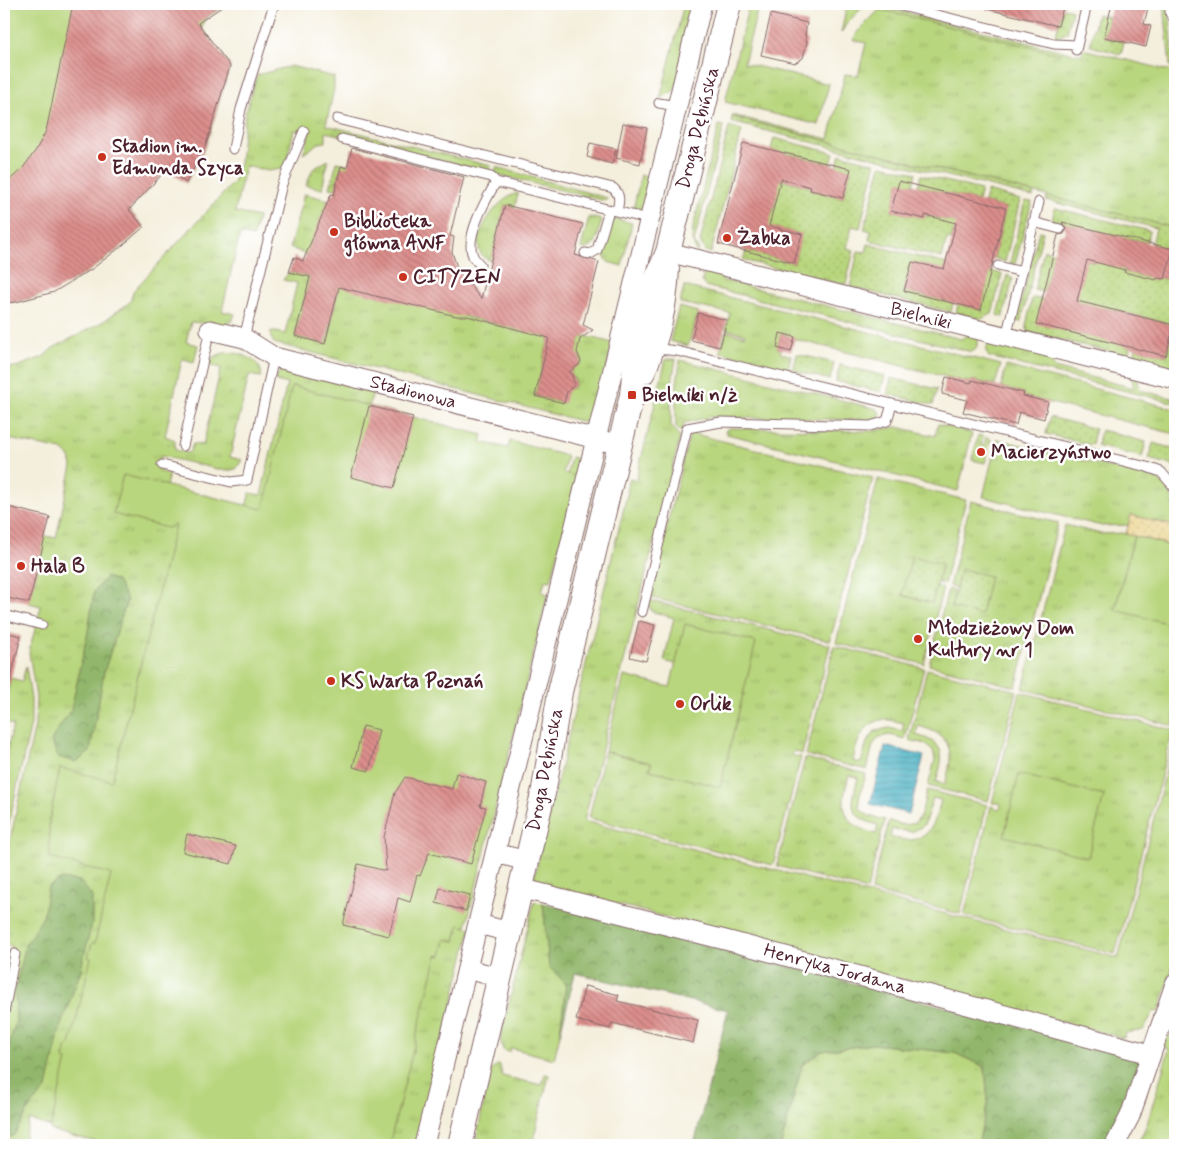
<svg xmlns="http://www.w3.org/2000/svg" width="1179" height="1149" viewBox="0 0 1179 1149" font-family="Mynerve,sans-serif">
<style>
.grass{fill:url(#grass-tufts);stroke:#817a54;fill-rule:evenodd}
.forest{fill:url(#forest-crowns);stroke:#6e6b4c}
.sand{fill:url(#sand-dots);stroke:#9c7c64}
.park{fill:url(#park-dots);stroke:#817a54}
.pitch{fill:#b8d67d;stroke:#817a54}
.water{fill:url(#water-rules);stroke:#466676}
.building{fill:url(#building-back-hatch)}
.lines{fill:none;stroke-linecap:round;stroke-linejoin:round}
.service-casing{stroke:#866869;stroke-width:11}
.minor-casing{stroke:#866869;stroke-width:21}
.tertiary-casing{stroke:#866869;stroke-width:26}
.service{stroke:#fff;stroke-width:9}
.minor{stroke:#fff;stroke-width:19}
.tertiary{stroke:#fff;stroke-width:24}
.poi-dot{fill:#c8321e;stroke:#fff;stroke-width:2}
.labels{text-anchor:middle;dominant-baseline:central;stroke-width:5;stroke-linejoin:round;paint-order:stroke}
.street-label{font-size:19px;fill:#4a1f2b;stroke:#fff}
.poi-label{font-size:19px;font-weight:bold;fill:#4a1f2b;stroke:#fff;text-anchor:start}
</style>
<defs>
<pattern id="grass-tufts" width="24" height="20" patternUnits="userSpaceOnUse" patternTransform="scale(1.25)"><rect width="24" height="20" fill="#b8d67d"/><path d="M3 7l-1-3M5 7V3M7 7l1-3M15 17l-1-3M17 17v-4M19 17l1-3" fill="none" stroke="#a0b76c"/></pattern>
<pattern id="forest-crowns" width="20" height="18" patternUnits="userSpaceOnUse" patternTransform="scale(1.25)"><rect width="20" height="18" fill="#92b76c"/><path d="M2 6a3 3 0 1 1 6 0M12 15a3 3 0 1 1 6 0" fill="none" stroke="#799459"/></pattern>
<pattern id="sand-dots" width="8" height="8" patternUnits="userSpaceOnUse" patternTransform="scale(1.25)"><rect width="8" height="8" fill="#eeda9e"/><path d="M2 2h.1M6 6h.1" fill="none" stroke="#cebb88" stroke-width="1.8" stroke-linecap="round"/></pattern>
<pattern id="park-dots" width="8" height="8" patternUnits="userSpaceOnUse" patternTransform="scale(1.25)"><rect width="8" height="8" fill="#b8d67d"/><path d="M2 2h.1M6 6h.1" fill="none" stroke="#a0b76c" stroke-width="1.8" stroke-linecap="round"/></pattern>
<pattern id="water-rules" width="6" height="5" patternUnits="userSpaceOnUse" patternTransform="scale(1.25)"><rect width="6" height="5" fill="#41adc0"/><path d="M0 2.5h6" fill="none" stroke="#388c9c"/></pattern>
<pattern id="building-back-hatch" width="6" height="6" patternUnits="userSpaceOnUse" patternTransform="scale(1.25)"><rect width="6" height="6" fill="#dc8f8c"/><path d="M-1 5l2 2M0 0l6 6M5-1l2 2" fill="none" stroke="#b47473"/></pattern>
</defs>
<rect width="100%" height="100%" fill="#fff"/>
<filter id="ink" filterUnits="userSpaceOnUse"><feTurbulence type="fractalNoise" baseFrequency=".02" numOctaves="2"/><feDisplacementMap in="SourceGraphic" scale="10" xChannelSelector="R" yChannelSelector="G"/><feConvolveMatrix kernelMatrix="1 2 1 2 8 2 1 2 1" color-interpolation-filters="sRGB"/></filter>
<filter id="wash" filterUnits="userSpaceOnUse"><feTurbulence type="fractalNoise" baseFrequency=".0096" numOctaves="4" result="noise"/><feDisplacementMap in="SourceGraphic" scale="20" xChannelSelector="R" yChannelSelector="G"/><feGaussianBlur stdDeviation="1.12" result="paint"/><feColorMatrix in="noise" values="0 0 0 0 0 0 0 0 0 0 0 0 0 0 0 0 0 1.4 0 .05"/><feComposite in="paint" operator="in"/></filter>
<g filter="url(#wash)">
<rect width="100%" height="100%" fill="#f4efdd"/>
<!-- grass -->
<path class="grass" d="M684,4H696L676,89L660,99Z
M749,4H759L744,63L829,84L819,125L725,102Z
M847,4L865,5L847,23L841,33Z
M1164,4H1169L1174,67L1170,66Z
M880,9L1059,54L1062,51L1081,55L1083,49L1175,72V228L732,117V115L829,139L845,74L858,76L866,43L853,40L858,31Z
M291,66L334,77V89L326,125L491,166L489,172L326,132V142L319,143L303,154L310,132L294,130L286,164L282,169L268,171L245,166L235,212L258,217L253,237L240,234L222,311L235,314L232,321L225,325L191,322L186,342L198,345L194,362L182,359L165,436L175,440V450L189,453L193,444L203,445L221,368L208,365C218,341 266,356 261,377L249,375L230,457L242,460L236,469L226,471L161,456L158,471L169,474L166,486L246,506L250,493L261,495L287,384L276,381L277,375L284,368L373,391L352,477L301,921L440,955L445,939L455,941L459,925L471,928L418,1145H108L50,1130L51,1127L29,1120L23,1145H4V952L10,953L11,946L4,944V868L35,725L36,698L29,652L41,606L29,603L45,536L56,538L72,466L70,457L62,450L4,438V369L19,366L43,357L53,348L101,323L130,302L134,290L233,183L240,163L245,114L257,75Z
M719,125L724,126L694,242L699,251H696L692,240L693,227Z
M328,160L322,189L306,185L313,169Z
M337,162L351,165V169L341,167L336,185L345,191L330,188Z
M496,167L607,198L606,201L495,174Z
M641,175L654,178L646,207L641,211L633,209Z
M518,193L515,207L505,205L491,261C459,250 496,197 518,193Z
M304,194L329,200L306,255L290,247Z
M589,217L602,220L595,244L586,249L581,248Z
M616,219L632,223L622,266L608,262L602,253L610,222Z
M705,269L717,272L722,280L961,339L968,335L979,337L976,349L972,352L705,286L702,281Z
M289,272L310,277L295,336L325,344L327,342L339,286L533,333L549,338L535,396L563,403L567,389L573,388L575,384L574,378L570,376L573,367L579,365L581,358L576,354L580,339L585,336L613,343L592,424L274,343L271,338V331L285,334L297,283L283,280Z
M684,286L1001,365L995,385L972,380L971,383L794,339L781,333L777,348L781,349L780,353L791,355L788,369L720,352L726,331L744,336L745,334L726,329L730,313L680,303Z
M679,307L698,312L688,346L670,341Z
M989,340L1049,355L1054,368L1134,388L1131,375L1137,376L1140,390L1175,399V403L989,357L986,351Z
M666,359H676L671,388V425L680,438L584,821L1118,958L1175,736V959L1159,1012L1154,1011L1143,1030L1125,1033L1124,1038L533,882L628,491L627,490L630,478L636,480Z
M680,360L877,409L880,414L876,419L871,420L710,417L684,423L682,433L676,427V391Z
M1006,366L1175,409V434L1023,396L1024,393L1001,387Z
M938,424L972,433L958,491L727,434L725,431L728,428L870,431L897,427L935,436Z
M690,433L873,478L830,641L649,597Z
M978,435L983,436L981,445L984,446L986,437L991,439L985,463L972,460Z
M997,439L1157,479C1179,495 1175,516 1175,540L1170,539L1173,526L1131,515L1129,525L1102,526L983,497Z
M571,457L581,460L573,493L563,490Z
M878,479L966,500L944,584L937,582L942,564L902,595L932,603L936,586L943,588L924,664L836,643Z
M971,501L1058,523L1016,687L929,665L948,589L955,591L951,608L961,569L956,588L949,586Z
M1065,525L1101,534L1123,533L1134,536L1115,609L1175,625L1174,726L1023,689Z
M648,600L830,645L802,754L794,751L792,753L793,756L801,757L773,865L589,818L605,751L651,763L650,769L686,624L676,664L664,661L674,618L651,611Z
M834,646L924,668L905,739L890,735L879,737L873,745L867,770L806,755ZM885,719L904,723L902,731L889,728L875,731L867,742L861,763L853,761C857,741 862,723 885,719Z
M26,666L31,699V724L4,845V764L13,725L4,723V707L11,678L22,681Z
M927,669L1017,691L988,801L928,786L935,760L933,750L925,744L909,740ZM918,726C954,735 954,753 945,784L936,782C944,756 947,743 916,735Z
M1020,692L1173,730L1115,954L964,915L991,806L998,809L1001,807L1000,803H992Z
M805,758L866,774L859,799L860,809L869,816L885,820L867,890L777,866ZM849,775L858,778C851,804 847,817 878,825L876,834C840,824 840,807 849,775Z
M927,790L987,805L960,914L871,891L889,821L904,825L915,823L921,815ZM933,798L941,800C933,831 926,847 890,837L892,829L912,832L924,825Z
M534,902L543,903L549,966L566,984L560,1034L554,1059L511,1048L509,1052L503,1050L500,1039Z
M1175,1030V1145H1137L1147,1124L1169,1049L1160,1045Z
M873,1044L955,1053L985,1067L988,1101L978,1145H781L802,1065L822,1051Z
M497,1065H500L502,1076L542,1085L545,1074L549,1075L532,1145H475L490,1072Z"/>
<!-- forest -->
<path class="forest" d="M106,577L117,581L127,600L104,672L90,752L76,762L58,757L51,740L71,710L88,631L94,592Z
M61,879L80,881L92,896V923L80,973L61,1025L47,1088L32,1104L14,1135L4,1140V1092L10,1082L7,1051L16,1021L15,990L26,944L43,917L48,887Z
M543,903L1131,1055L1140,1061V1066L1109,1145H978L988,1101L985,1067L955,1053L873,1044L822,1051L802,1065L781,1145H694L728,1010L575,973L560,1034L566,984L549,967Z"/>
<!-- sand -->
<path class="sand" d="M1131,515L1174,526L1169,545L1126,534Z"/>
<!-- park -->
<path class="park" d="M858,4H871L1062,51L1059,54Z
M1063,8L1072,10L1067,33L1055,38Z
M1097,14L1109,17L1104,37L1124,42L1121,54L1090,46Z
M732,117L1022,190L1034,193L1033,197L731,122Z
M729,127L742,130L711,253L705,251L700,242Z
M774,138L834,153L831,164L771,150Z
M840,154L874,163L875,165L860,228L852,226L847,248L854,250L846,284L844,285L743,260L746,251L794,263L801,234L780,229L763,228C775,213 779,196 775,178L811,187V190L843,198L851,170L837,166Z
M881,165L916,173L913,185L899,182L892,211L925,218V215L962,224L959,235L953,233L951,240L947,239L942,258L869,240L871,231L864,229Z
M921,175L981,190L978,201L918,186Z
M987,191L1020,200L1005,262L994,258L1006,208L984,202Z
M1047,196L1175,228V374L1133,363L1136,348L1166,356L1174,325L1107,308L1130,347L1128,356L1028,332L1026,326L1032,298L1085,303L1076,301L1086,260L1095,262L1102,232L1052,220L1055,208L1150,231L1147,242L1124,237L1117,267L1125,270L1124,272L1156,280L1157,278L1165,279L1173,249L1152,244L1156,228L1046,200Z
M1025,201L1032,202L1015,264L1010,263Z
M1039,231L1043,232L1021,322L1016,321Z
M868,244L951,265L949,274L933,267L912,262L904,291L953,303L951,312L850,287L858,251L866,252Z
M1044,250L1054,253L1044,292L1034,290Z
M990,271L1002,274L992,314L981,319L956,313L958,304L981,310Z
M1007,275L1013,279L1003,317L997,315Z
M797,354L834,363L830,380L793,370Z
M840,365L885,376L881,392L836,381Z
M891,378L937,389L933,405L887,394Z
M1050,417L1095,429L1092,445L1046,434Z
M1101,430L1146,442L1142,457L1097,446Z
M1153,443L1175,449V466L1149,459Z
M912,556L942,564L932,603L902,595Z
M961,569L990,576L981,615L951,608Z"/>
<!-- pitch -->
<path class="pitch" d="M4,4H228L206,18L202,28L230,66L206,145L186,183L167,169L129,210L144,227C104,262 59,299 4,303Z
M292,386L483,435L481,442L508,448L510,441L567,456L563,473L577,476L551,581L545,580L542,592L548,594L466,927L459,925L455,941L445,939L441,956L437,955L389,1145H108L50,1130L67,1060L64,1059L67,1045H70L91,958L88,957L92,943H95L111,874L50,858L49,822L60,768L112,781L175,525L167,528L113,514L123,475L262,509L264,507Z
M1134,536L1175,547V625L1115,610Z
M685,624L756,642L720,787L650,770L651,763L605,751L624,676L670,687Z
M1019,774L1104,796L1088,857L1004,836Z"/>
<!-- water -->
<path class="water" d="M885,746L924,756L909,814L870,804Z"/>
<g id="blocks">
<!-- building -->
<path class="building" d="M73,4H226L198,23L230,66L206,145L186,183L167,169L129,210L144,227L123,245L92,269L54,292L16,302L4,303V185L23,168L36,150L46,131Z
M987,4H1064L1058,26L987,9Z
M1112,4H1149L1144,24L1151,26L1146,47L1104,37Z
M771,14L807,23L805,35L807,42L803,58L795,63L761,55Z
M623,123L647,128L640,164L616,158Z
M590,143L616,149L612,164L587,157Z
M743,143L851,169L843,198L810,190L811,187L781,179L769,226L802,234L794,263L718,244Z
M352,148L464,177L450,236L454,237L452,252L458,270L481,299L505,205L583,224L575,255L599,262L583,325L593,330L580,339L577,352L581,361L579,365L570,371L575,384L567,392L564,403L535,396L549,338L467,316H456L339,287L325,344L295,336L310,277L289,272L294,257L303,261L331,194L334,195L341,166L347,168Z
M899,181L1006,208L981,310L904,291L912,262L944,269L956,223L925,215V219L891,211Z
M1062,222L1173,249L1165,279L1157,278L1156,280L1124,272L1125,270L1087,260L1077,301L1174,325L1166,356L1036,324L1058,235L1064,234L1066,230Z
M698,313L727,320L720,347L691,340Z
M780,333L795,337L791,352L777,348Z
M946,377L971,383L972,380L1024,393L1023,396L1048,402L1044,419L1019,412L1016,425L963,412L967,400L942,394Z
M369,406L413,417L394,488L351,477Z
M4,506L50,517L29,603L4,597Z
M639,621L655,625L646,661L630,657Z
M4,632L21,636L9,686H4Z
M363,726L379,730L369,771L353,767Z
M456,773L486,782L480,806L486,807L471,864L429,853L420,876L417,875L410,902L398,898L389,936L343,925L358,864L386,871L384,837L395,793L405,777L452,789Z
M187,834L236,846L231,864L183,852Z
M440,888L470,895L466,911L436,903Z
M585,986L619,995L617,1001L698,1020L693,1043L612,1023L610,1029L576,1020Z"/>
</g>
</g>
<g filter="url(#ink)">
<use href="#blocks" fill-opacity="0" stroke="#866869" stroke-width="1"/>
<g class="lines">
<!-- service casing -->
<g class="service-casing">
<path id="service" d="M893,4L1054,44L1077,45
M1076,50L1087,4
M659,103L676,106
M337,119L613,188C621,195 619,202 617,211
M342,139L491,177L496,182L648,219
M233,149L241,109L274,4
M1033,222L1060,229
M585,253L590,254L597,250L609,210
M480,265C478,262 474,259 473,256C464,237 487,198 496,182
M998,266L1022,272
M1006,337L1039,202
M244,338L282,184L304,131
M652,348L677,351L1147,467L1161,472L1175,488
M183,446L210,330
M162,465L231,482L247,480L274,357
M642,612L687,428L721,422L870,426L887,421L892,404
M4,615L42,625
M4,1013L15,954"/>
</g>
<!-- minor casing -->
<g class="minor-casing">
<path id="minor" d="M1175,4V12
M668,252L1175,379
M210,330L244,338L274,357L620,445
M495,853L527,861
M520,888L733,942L1150,1054
M478,924L510,932
M467,969L498,977
M424,1145L702,4
M1115,1145L1130,1116L1175,984"/>
</g>
<!-- tertiary casing -->
<g class="tertiary-casing">
<path id="tertiary" d="M643,372C658,336 665,308 667,269
M460,1145L544,789L560,692L632,395L637,345L645,307L668,252L729,4"/>
</g>
<!-- service -->
<use href="#service" class="service"/>
<!-- minor -->
<use href="#minor" class="minor"/>
<!-- tertiary -->
<use href="#tertiary" class="tertiary"/>
</g>
</g>
<!-- markers -->
<g class="poi-dot">
<circle cx="102" cy="157" r="5"/>
<circle cx="334" cy="232" r="5"/>
<circle cx="727" cy="238" r="5"/>
<circle cx="403" cy="277" r="5"/>
<rect x="627" y="390" width="10" height="10" rx="2.5"/>
<circle cx="981" cy="452" r="5"/>
<circle cx="21" cy="566" r="5"/>
<circle cx="918" cy="639" r="5"/>
<circle cx="331" cy="681" r="5"/>
<circle cx="680" cy="704" r="5"/>
</g>
<g class="labels">
<!-- street labels -->
<g class="street-label">
<text transform="translate(698 128) rotate(-76)">Droga Dębińska</text>
<text transform="translate(921 316) rotate(14)">Bielniki</text>
<text transform="translate(413 392) rotate(14)">Stadionowa</text>
<text transform="translate(545 770) rotate(-79)">Droga Dębińska</text>
<text transform="translate(835 969) rotate(15)">Henryka Jordana</text>
</g>
<!-- poi labels -->
<g class="poi-label">
<text x="112" y="146">Stadion im.<tspan x="112" dy="22">Edmunda Szyca</tspan></text>
<text x="344" y="221">Biblioteka<tspan x="344" dy="22">główna AWF</tspan></text>
<text x="737" y="238">Żabka</text>
<text x="413" y="277">CITYZEN</text>
<text x="642" y="395">Bielniki n/ż</text>
<text x="991" y="452">Macierzyństwo</text>
<text x="31" y="566">Hala B</text>
<text x="928" y="628">Młodzieżowy Dom<tspan x="928" dy="22">Kultury nr 1</tspan></text>
<text x="341" y="681">KS Warta Poznań</text>
<text x="690" y="704">Orlik</text>
</g>
</g>
<!-- margin -->
<rect width="1179" height="1149" fill="none" stroke="#fff" stroke-width="20"/>
</svg>
